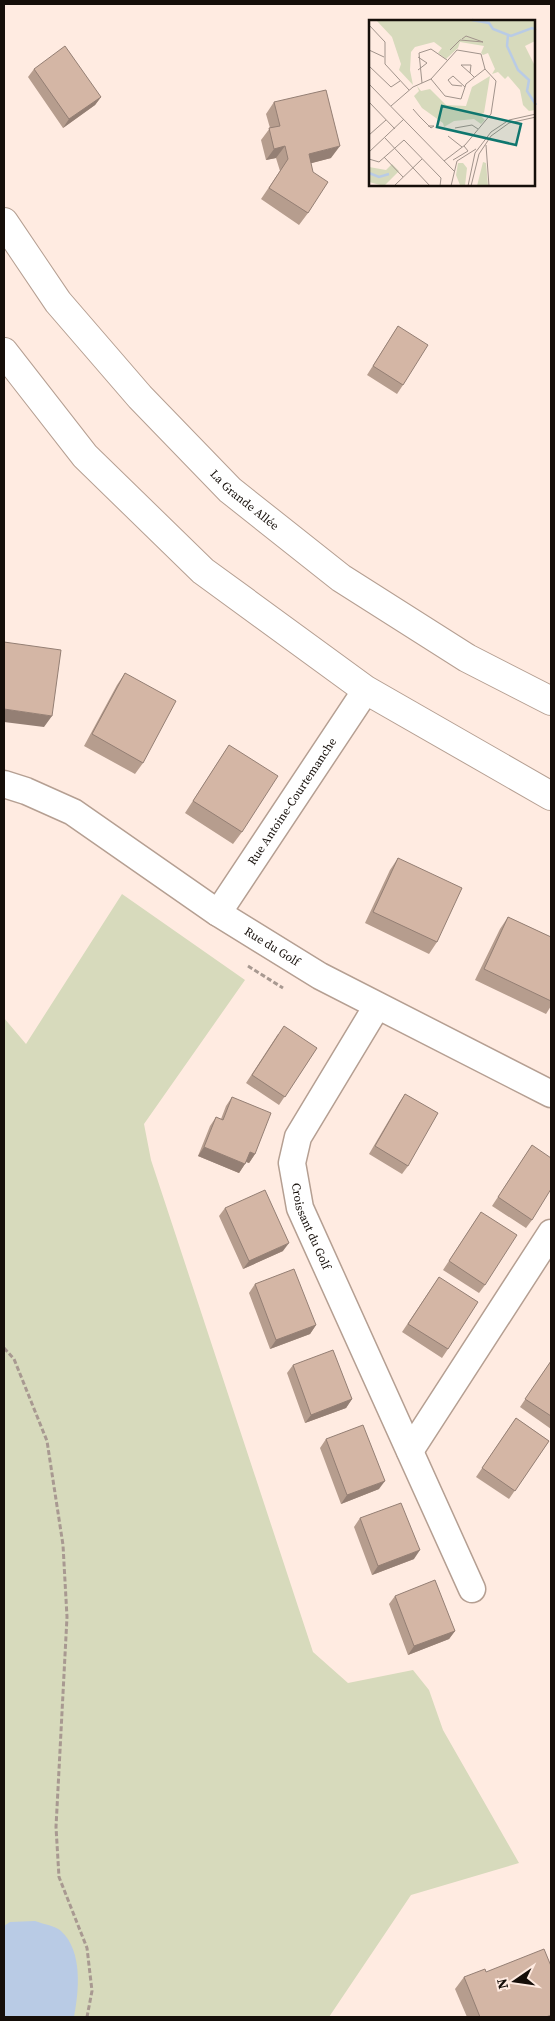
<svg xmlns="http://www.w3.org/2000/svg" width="555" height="2021" viewBox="0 0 555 2021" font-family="'Source Serif 4',serif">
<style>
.green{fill:#d7dabc}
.water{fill:#b9cbe5}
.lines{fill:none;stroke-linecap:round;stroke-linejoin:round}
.street-casing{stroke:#b59f92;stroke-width:29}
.secondary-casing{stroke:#b59f92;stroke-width:30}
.path{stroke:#a89991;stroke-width:3;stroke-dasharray:5 2.5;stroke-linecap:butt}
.street{stroke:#fff;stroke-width:26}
.secondary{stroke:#fff;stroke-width:28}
.wall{fill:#b69d8e}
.shaded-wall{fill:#947f74}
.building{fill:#d4b6a5;stroke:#947f74}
.labels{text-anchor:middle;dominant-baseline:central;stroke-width:5;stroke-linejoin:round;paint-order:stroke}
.street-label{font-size:12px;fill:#150e09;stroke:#ffebe1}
.inset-river{fill:none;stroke:#b9cbe5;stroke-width:2.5}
.inset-road{fill:none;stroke:#a1938b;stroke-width:1}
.view{fill:#0f766e;fill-opacity:0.15;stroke:#0f766e;stroke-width:2.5}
.inset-edge{fill:none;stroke:#150e09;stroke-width:2.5}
</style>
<rect width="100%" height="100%" fill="#ffebe1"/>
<!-- green -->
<path class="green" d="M122,894L245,980L144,1124L151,1160L313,1652L348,1683L413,1670L429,1690L443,1730L519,1863L411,1895L329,2017H4V1018L26,1044Z"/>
<!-- water -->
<path class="water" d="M35,1921C43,1924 56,1926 61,1931C83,1951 79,1991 74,2017H4V1926L10,1922Z"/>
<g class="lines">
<!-- street casing -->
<g class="street-casing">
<g id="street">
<path id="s1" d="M4,784L26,791L73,812L218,913L320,976L551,1094"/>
<path id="s2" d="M218,913L366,690"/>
<path id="s3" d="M377,1006L298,1137L292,1163L300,1208L472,1589"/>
<path d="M410,1451L551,1233"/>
</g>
</g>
<!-- secondary casing -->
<g class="secondary-casing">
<g id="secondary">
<path id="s4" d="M4,222L58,302L140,397L230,490L341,578L467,658L551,701"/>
<path d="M4,352L85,456L203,571L366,690L551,796"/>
</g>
</g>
<!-- path -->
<path class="path" d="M248,966L283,988
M4,1348L14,1359L47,1441L63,1545L67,1617L56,1827L59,1877L87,1948L92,1991L87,2017"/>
<!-- street -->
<use href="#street" class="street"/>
<!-- secondary -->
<use href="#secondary" class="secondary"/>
</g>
<!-- wall -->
<path class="wall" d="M34,69L101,97L95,105L63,128L28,77Z
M274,102L331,158L311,163L308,213L299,225L261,199L280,171L276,158L266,160L261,140L270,128L266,114Z
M398,326L403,385L397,394L367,375Z
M125,673L143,763L135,774L84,746L117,685Z
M229,745L242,832L233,844L185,813Z
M398,858L437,942L429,954L365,923L390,870Z
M508,917L551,937V1006L546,1014L475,980L500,929Z
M278,1034L317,1048L279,1105L246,1083Z
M405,1094L408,1166L402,1174L369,1154L399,1103Z
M232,1097L255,1154L249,1163L246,1162L239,1173L198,1156L210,1126L216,1117L221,1119L226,1106Z
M532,1145V1220L526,1228L492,1206Z
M225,1208L283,1251L243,1269L219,1216Z
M481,1212L485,1285L479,1293L443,1270Z
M439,1277L448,1349L442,1358L402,1332Z
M255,1284L316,1325L310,1334L270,1349L249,1293Z
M551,1361V1429L520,1407Z
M293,1365L352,1399L346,1408L305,1423L287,1373Z
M516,1418L549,1441L509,1499L476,1477Z
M326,1439L379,1489L341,1504L320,1448Z
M360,1518L414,1559L372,1575L354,1527Z
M395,1596L455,1631L449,1639L408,1655L389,1604Z
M464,1977L551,2017H467L455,1989Z"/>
<!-- shaded-wall -->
<path class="shaded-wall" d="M101,97L95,105L63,128L69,119Z
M285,146L276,158L266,160L274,149Z
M340,146L331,158L301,166L309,154Z
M4,709L52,716L44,727L4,722Z
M204,1147L245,1164L239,1173L198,1156Z
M250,1152L255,1154L249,1163L244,1161Z
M289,1243L283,1251L243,1269L249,1261Z
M316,1325L310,1334L270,1349L276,1340Z
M352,1399L346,1408L305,1423L311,1415Z
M385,1481L379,1489L341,1504L347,1495Z
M420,1550L414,1559L372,1575L378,1566Z
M455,1631L449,1639L408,1655L414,1646Z"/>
<!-- building -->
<path class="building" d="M65,46L101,97L69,119L34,69Z
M326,90L340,146L309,154L313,172L328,182L308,213L269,188L288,159L285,146L274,149L269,128L280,126L274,102Z
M398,326L428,345L403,385L373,366Z
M4,642L61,650L52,716L4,709Z
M125,673L176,701L143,763L92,734Z
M229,745L278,776L242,832L193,801Z
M398,858L462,888L437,942L373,912Z
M508,917L551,937V1001L484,969Z
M284,1026L317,1048L285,1097L252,1075Z
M405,1094L438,1113L408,1166L375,1146Z
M232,1097L271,1113L255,1154L250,1152L245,1164L204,1147L216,1117L223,1120Z
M532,1145L551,1158V1189L532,1220L498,1197Z
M265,1190L289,1243L249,1261L225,1208Z
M481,1212L517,1235L485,1285L449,1261Z
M294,1269L316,1325L276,1340L255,1284Z
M439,1277L478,1302L448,1349L408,1324Z
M333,1350L352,1399L311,1415L293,1365Z
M551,1361V1416L525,1399Z
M516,1418L549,1441L515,1491L482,1468Z
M363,1425L385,1481L347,1495L326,1439Z
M401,1503L420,1550L378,1566L360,1518Z
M435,1580L455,1631L414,1646L395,1596Z
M544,1949L551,1966V2015L546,2017H480L464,1977L485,1969L486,1972Z"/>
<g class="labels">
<!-- street labels -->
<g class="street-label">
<text stroke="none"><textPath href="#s4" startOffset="369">La Grande Allée</textPath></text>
<text stroke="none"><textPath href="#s2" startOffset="134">Rue Antoine-Courtemanche</textPath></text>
<text stroke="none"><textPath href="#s1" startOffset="315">Rue du Golf</textPath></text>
<text stroke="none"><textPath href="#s3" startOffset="246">Croissant du Golf</textPath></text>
</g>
</g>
<!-- overview -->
<g transform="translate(369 20)">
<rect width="166" height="166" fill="#ffebe1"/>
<path d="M7,0H166V21L156,26L166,46V90L160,91L154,85L151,70L139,56L136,59L129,52L123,54L126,49L119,33L114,35L112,33L115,26L91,22L89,28L77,39L69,33L73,28L65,22L46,27L42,32L41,50L44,65L30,50L32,44L23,17ZM121,56L115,93L111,95L116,100L112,104L105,99L85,101L75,107L74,103L53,88L45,76L50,71L48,66L52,71L61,69L77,85L97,86L103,67ZM114,142L117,143L119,166H108ZM89,143H94L98,148L96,166L91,165L87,155ZM23,144L30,151L15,166L0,162V147L17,150Z" fill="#d7dabc"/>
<path class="inset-river" d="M103,0L120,3L124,9L142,16L163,8L167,10M139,15L138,26L149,50L160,60L158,71L167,85M0,153L10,157L20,154"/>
<path class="inset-road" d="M0,0V5L16,22V44L40,70M0,30L15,37M81,30L91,20L114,22L97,16L93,19M49,37L58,43L49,50M0,46L22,67L31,61M101,53L92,45H102L101,53L105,57M62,59L76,76L92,79L97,64L116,49M53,63L50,33L62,29L78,40M0,64L85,151M93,66L83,65L79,60L84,56L96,67M0,82L26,109M22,86L44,67L62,59L88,30L112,34L116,49L127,61L122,94L96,125L75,141M44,89L51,97L62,108L65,106H59M86,108L103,105L109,109M0,115L17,100M79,116L93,127M16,118L61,166M117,125L120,166M0,132L35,99M15,137L34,157M0,139L10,142L35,120L72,158L71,166M84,140L99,131L95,126M25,166L53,139M82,166L88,141L107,129M99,166L106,133L122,112L140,100L167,94M102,166L110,134L122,116L140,103L167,97"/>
<path class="view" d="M73,86L152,104L147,125L68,107Z"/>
<rect width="166" height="166" class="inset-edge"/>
</g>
<!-- border -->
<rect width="555" height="2021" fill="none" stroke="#150e09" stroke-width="10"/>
<!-- north arrow -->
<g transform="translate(515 1981) rotate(257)" stroke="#ffebe1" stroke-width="4" paint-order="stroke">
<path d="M0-4L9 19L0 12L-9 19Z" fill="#150e09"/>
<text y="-8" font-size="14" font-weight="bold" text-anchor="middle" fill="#150e09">N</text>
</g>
</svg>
